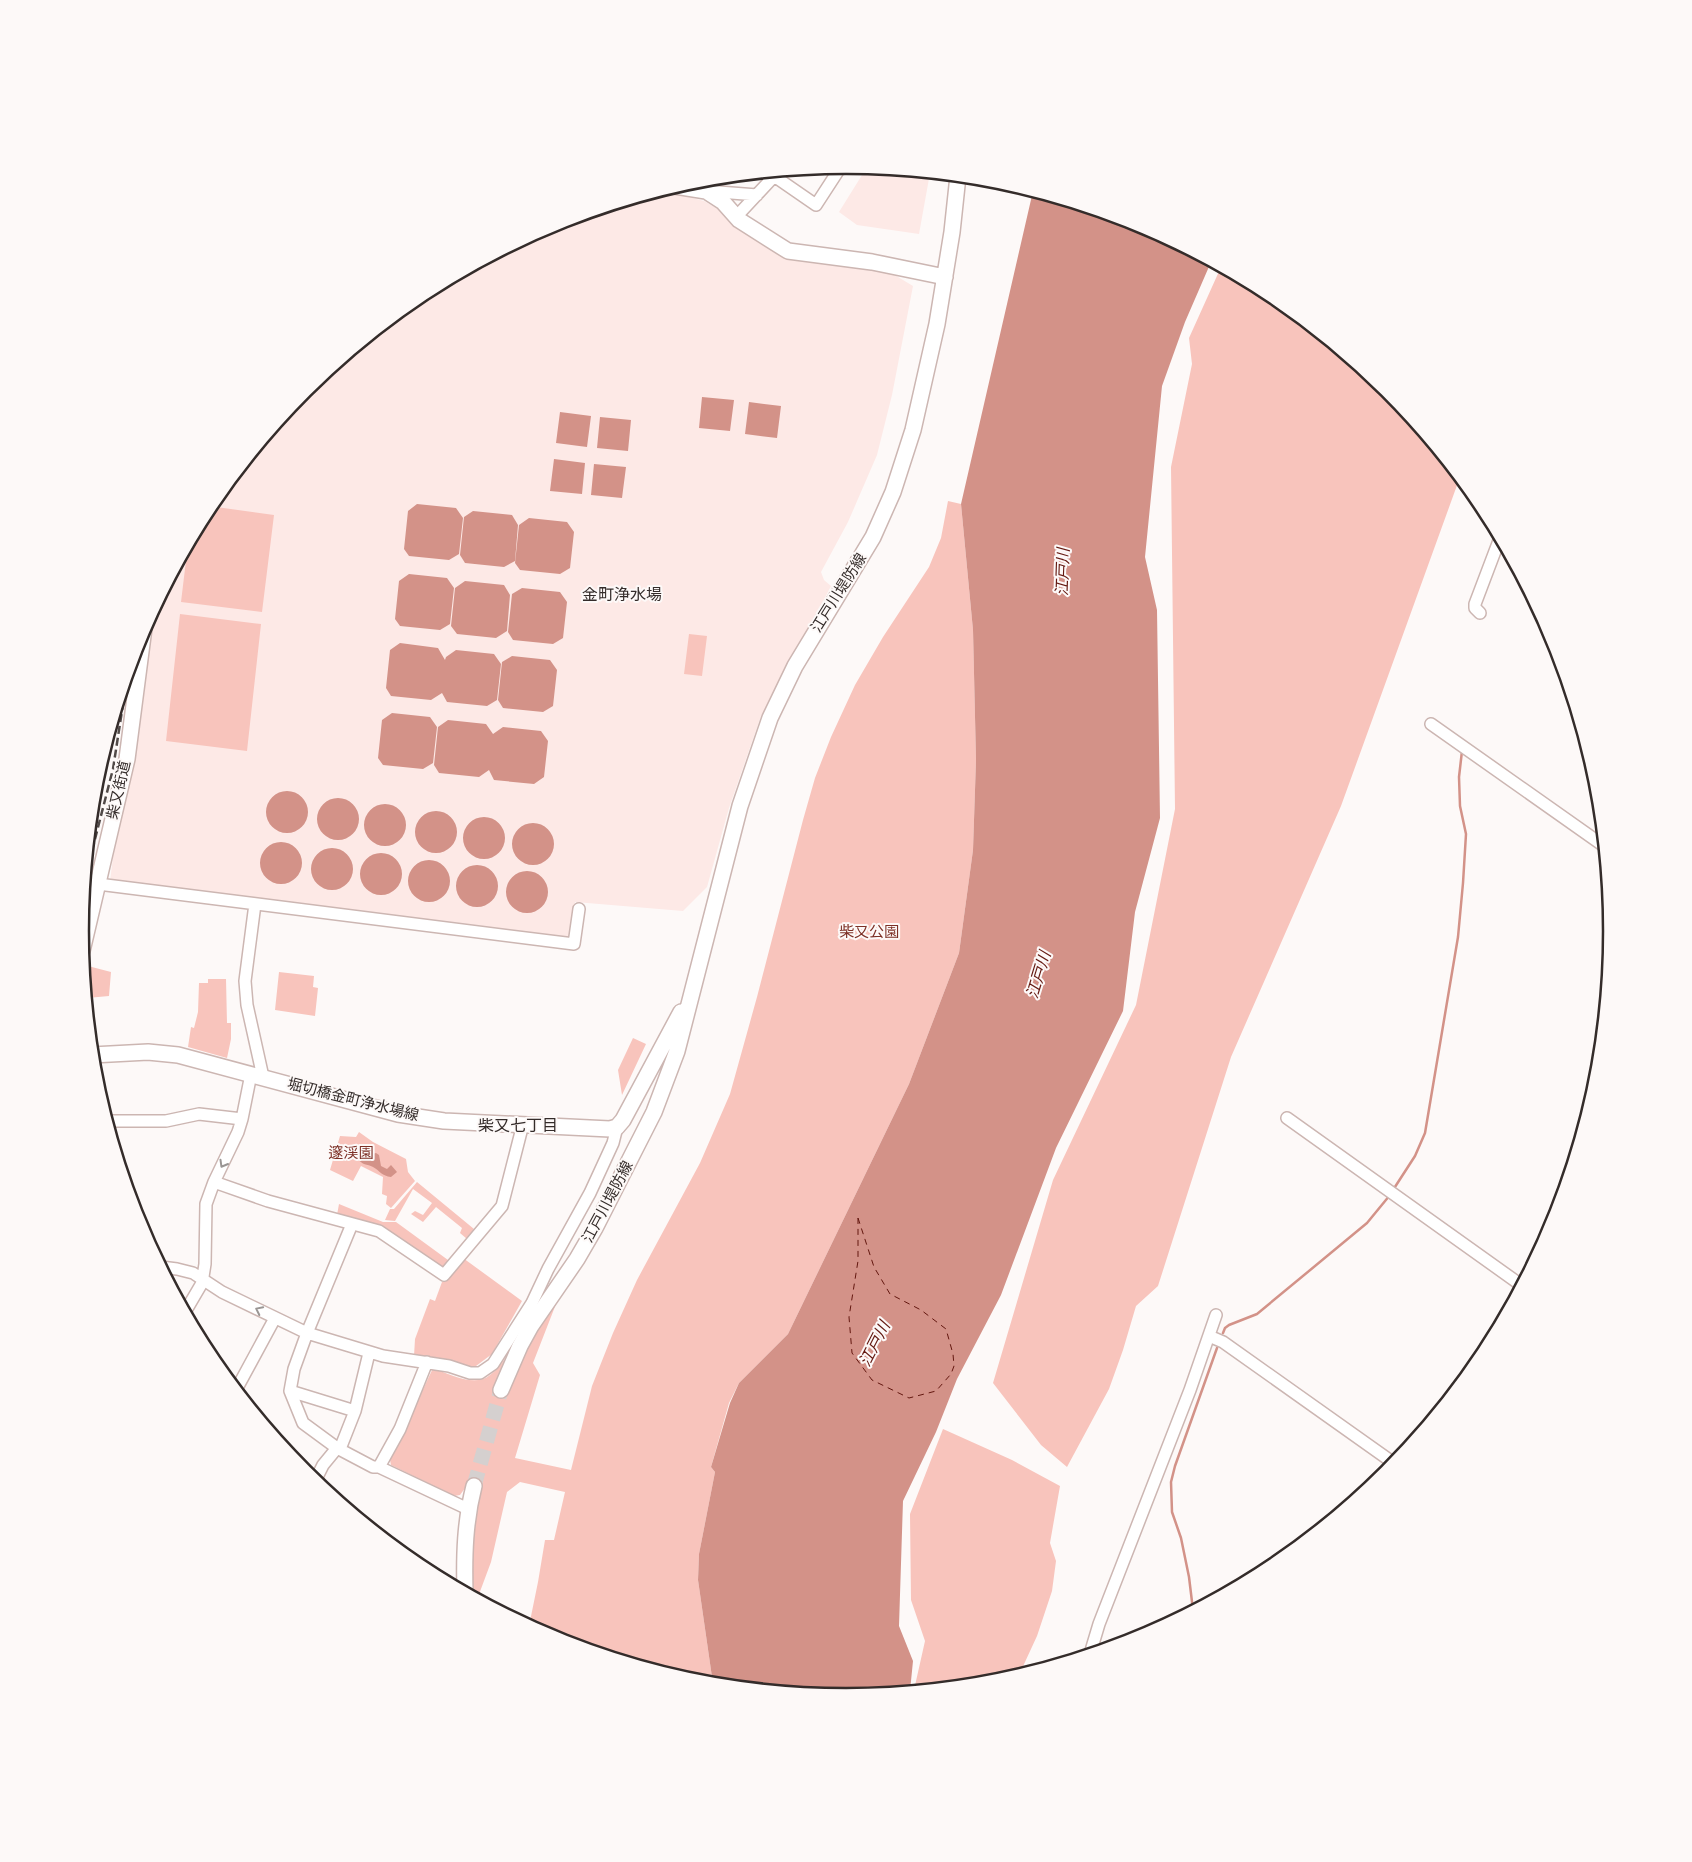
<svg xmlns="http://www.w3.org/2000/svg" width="1692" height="1862" viewBox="0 0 1692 1862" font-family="'Source Sans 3','Noto Sans JP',sans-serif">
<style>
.built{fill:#fde9e6}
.green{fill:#f8c4bc}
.water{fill:#d39288}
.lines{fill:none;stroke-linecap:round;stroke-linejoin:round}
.stream{stroke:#d39288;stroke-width:2.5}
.ferry{stroke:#63170f;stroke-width:1;stroke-dasharray:6 5;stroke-linecap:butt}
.secondary-tunnel{stroke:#d5d0cf;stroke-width:15;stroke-dasharray:15 8;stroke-linecap:butt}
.street-casing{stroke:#ccb6b2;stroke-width:14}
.secondary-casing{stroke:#ccb6b2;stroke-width:18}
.street{stroke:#fff;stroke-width:11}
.secondary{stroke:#fff;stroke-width:15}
.rail{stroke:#514a48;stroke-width:2.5;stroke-dasharray:8 4;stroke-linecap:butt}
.oneway{stroke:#9a9694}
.labels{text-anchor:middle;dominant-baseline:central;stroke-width:4;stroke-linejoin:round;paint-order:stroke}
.street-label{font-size:15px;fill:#342c2a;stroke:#fdf9f8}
.park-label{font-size:15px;fill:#7d3026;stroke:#fdf9f8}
.water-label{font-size:16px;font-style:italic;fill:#63170f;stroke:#fdf9f8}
.neighbourhood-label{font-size:16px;fill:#342c2a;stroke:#fdf9f8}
.rim{fill:none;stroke:#342c2a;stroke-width:2.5}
</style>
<rect width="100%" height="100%" fill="#fdf9f8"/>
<!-- built -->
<path class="built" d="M867,167L930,173L919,234L857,225L839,212Z
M657,192L685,196L704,201L718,209L730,223L755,238L893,274L913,286L892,395L877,455L848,522L821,572L824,580L831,586L775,694L761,716L729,808L707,887L683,911L575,902L570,939L110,881L115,842L136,755L154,608L209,505L305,389L421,294L553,223Z"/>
<!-- green -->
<path class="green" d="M1221,267L1272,294L1388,390L1460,477L1341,806L1231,1057L1158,1286L1136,1306L1123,1350L1109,1389L1067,1467L1041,1445L993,1383L1053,1180L1136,1005L1175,809L1171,467L1192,364L1189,338Z
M948,501L961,504L973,630L976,760L973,850L959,953L909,1084L788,1334L739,1383L729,1403L711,1467L715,1472L699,1554L698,1580L713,1684L696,1682L553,1639L529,1626L538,1582L545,1540H554L565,1492L520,1482L507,1492L491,1562L478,1597L470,1595L468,1484L460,1495L454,1496L391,1465L390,1460L433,1368C449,1374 475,1388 490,1375C499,1369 505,1358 511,1350L495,1392L506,1395L520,1362L553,1302L556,1304L533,1363L540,1375L515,1458L571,1470L592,1386L613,1333L637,1280L700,1163L730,1094L757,997L803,820L815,778L831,737L855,685L883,637L929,567L941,538Z
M209,506L274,515L262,612L181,602L188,544Z
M180,614L261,624L247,751L166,741Z
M689,634L707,636L702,676L684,674Z
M88,966L111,972L109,996L87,998L90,975Z
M279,972L314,976L313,987L318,988L315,1016L275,1010Z
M208,979H226L227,1023H231V1039L227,1058L188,1047L191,1027L194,1028L198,1012L199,983H208Z
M633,1038L646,1044L622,1095L618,1070Z
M359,1132L373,1142L406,1159L408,1172L415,1181L391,1208L386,1204L387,1196L382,1194L383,1177L361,1166L353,1181L330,1170L340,1136L356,1137Z
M417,1182L474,1229L467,1239L460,1233L462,1228L436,1207L423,1222L411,1214L415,1211L423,1215L432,1203L413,1189L395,1221L385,1220L390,1209H394Z
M339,1204L383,1222H396L448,1260L443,1268L337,1215Z
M463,1258L522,1301L492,1354L472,1369L414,1356L415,1339L430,1299L435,1301L442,1282L446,1281Z
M943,1429L1012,1460L1060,1486L1050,1543L1056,1561L1052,1591L1037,1636L1019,1675L995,1682L914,1690L925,1641L911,1600L910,1514Z"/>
<!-- water -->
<path class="water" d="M1033,191L1139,223L1211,262L1185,322L1162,386L1145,557L1157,610L1160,818L1135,912L1123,1011L1056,1148L1001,1295L957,1379L936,1432L903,1501L899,1626L913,1661L910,1691L846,1697L713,1684L698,1580L699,1554L715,1472L711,1467L730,1403L739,1383L788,1334L909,1084L959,953L973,850L976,760L973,630L961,504Z
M702,397L734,400L730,431L699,428Z
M749,402L781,406L777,438L745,434Z
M560,412L591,416L587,447L556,443Z
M600,417L631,420L628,451L597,448Z
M554,459L585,463L582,494L550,491Z
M594,464L626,467L622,498L591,495Z
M417,504L456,508L463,518L459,554L449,560L409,556L404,549L408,511Z
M473,511L512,515L518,525L515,561L504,567L465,563L460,555L464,517Z
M529,518L567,522L574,532L570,568L560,574L520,570L515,563L519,525Z
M409,574L447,578L454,588L450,624L440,630L400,626L395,619L399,581Z
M465,581L504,585L510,595L507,631L496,638L457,634L451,626L455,588Z
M522,588L560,592L567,602L563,638L553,644L513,640L508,632L512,594Z
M400,643L438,648L445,660L446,657L456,650L494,654L501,664L497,700L487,706L447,702L442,693L431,700L391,696L386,688L390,650Z
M512,656L550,660L557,670L553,706L543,712L503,708L498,700L502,662Z
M392,713L430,717L437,727L433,763L423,769L383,765L378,758L382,720Z
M448,720L486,724L493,734L503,727L541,731L548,741L544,777L534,784L494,780L489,770L479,777L439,773L434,765L438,727Z
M266 812a21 21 0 1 1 42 0a21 21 0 1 1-42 0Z
M317 819a21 21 0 1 1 42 0a21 21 0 1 1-42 0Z
M364 825a21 21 0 1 1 42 0a21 21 0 1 1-42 0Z
M415 832a21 21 0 1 1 42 0a21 21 0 1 1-42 0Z
M463 838a21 21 0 1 1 42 0a21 21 0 1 1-42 0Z
M512 844a21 21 0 1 1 42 0a21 21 0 1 1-42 0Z
M260 863a21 21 0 1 1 42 0a21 21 0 1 1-42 0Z
M311 869a21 21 0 1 1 42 0a21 21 0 1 1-42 0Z
M360 874a21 21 0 1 1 42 0a21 21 0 1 1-42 0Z
M408 881a21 21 0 1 1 42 0a21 21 0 1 1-42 0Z
M456 886a21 21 0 1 1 42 0a21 21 0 1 1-42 0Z
M506 892a21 21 0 1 1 42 0a21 21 0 1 1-42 0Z
M360,1152L368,1155L376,1153L379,1155L381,1166L387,1169L391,1165L397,1172L391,1177C382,1176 380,1171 373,1167C367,1164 362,1165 358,1159V1155Z"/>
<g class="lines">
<!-- stream -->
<path class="stream" d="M1393,1190L1415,1156L1425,1133L1458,937L1463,883L1466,834L1460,806L1459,777L1462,751
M1223,1333L1225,1328L1229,1325L1257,1314L1367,1223L1390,1195
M1193,1610L1189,1577L1181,1538L1172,1512L1171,1482L1175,1466L1217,1348"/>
<!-- ferry -->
<path class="ferry" d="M858,1218L874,1267L890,1294L921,1310L946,1329L953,1354L954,1366L951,1374L936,1391L909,1398L872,1380L852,1353L849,1317L858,1261Z"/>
<!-- secondary-tunnel -->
<path class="secondary-tunnel" d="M474,1486L501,1390"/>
<!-- street casing -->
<g class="street-casing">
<path id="street" d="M774,176L816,205L842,165
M706,191L757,195
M736,217L778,172
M1480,613L1475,608V604L1500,538
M1431,724L1604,846
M98,884L574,944L579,909
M255,904L245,981L247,1005L263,1077
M1287,1118L1521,1285
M107,1121H166L199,1114L242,1119
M214,1182L268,1201L379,1231L444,1275L502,1206L523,1124
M352,1224L307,1333L294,1369L290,1391L303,1423L337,1448L373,1467H379
M161,1267L177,1269L193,1273L222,1292L307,1333L383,1356L449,1366L470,1373H480L493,1364L532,1303L548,1269L590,1193L613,1143L617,1127
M185,1312L202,1283L205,1264L206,1204L214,1182L238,1132L242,1119L251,1074
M1209,1336L1223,1342L1395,1464
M427,1362L400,1429L379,1467L468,1509
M236,1390L275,1318
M290,1391L355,1411
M340,1449L355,1411L369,1353
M315,1481L323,1465L337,1448
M445,1581H446
M1090,1654L1099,1624L1190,1390L1216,1315"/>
</g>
<!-- secondary casing -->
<g class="secondary-casing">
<path id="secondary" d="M675,186L706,191L723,202L739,220L788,251L872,262L945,277
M82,951L127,759L144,628
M92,1055L148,1052L178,1055L398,1114L444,1121L610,1129L617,1127L623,1120L681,1012
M501,1390L520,1346L531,1326L577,1259L595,1228L654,1112L677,1051L740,806L770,718L795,666L873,537L893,492L913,430L937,324L952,232L958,176
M465,1592C464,1555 465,1521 474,1486"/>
</g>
<!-- street -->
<use href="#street" class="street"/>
<!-- secondary -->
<use href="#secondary" class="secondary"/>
<!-- rail -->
<path class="rail" d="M86,874L113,769L128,672"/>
</g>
<!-- one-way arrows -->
<defs><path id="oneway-chevron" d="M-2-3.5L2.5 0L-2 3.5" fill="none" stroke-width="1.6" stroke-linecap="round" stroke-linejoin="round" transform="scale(1.25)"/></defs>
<g class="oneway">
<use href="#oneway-chevron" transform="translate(223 1164) rotate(120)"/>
<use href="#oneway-chevron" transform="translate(259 1310) rotate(-154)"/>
</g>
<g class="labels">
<!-- street labels -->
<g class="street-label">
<text transform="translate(839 593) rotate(-58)">江戸川堤防線</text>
<text transform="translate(119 790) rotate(-77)">柴又街道</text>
<text transform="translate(353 1100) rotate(14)">堀切橋金町浄水場線</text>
<text transform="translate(608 1202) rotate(-62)">江戸川堤防線</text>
</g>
<!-- park labels -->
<g class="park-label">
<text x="869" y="932">柴又公園</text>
<text x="351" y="1153">邃渓園</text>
</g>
<!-- water labels -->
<g class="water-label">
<text transform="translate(1063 572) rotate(-88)">江戸川</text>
<text transform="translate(1039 975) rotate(-73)">江戸川</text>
<text transform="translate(875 1344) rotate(-63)">江戸川</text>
</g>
<!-- neighbourhood labels -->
<g class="neighbourhood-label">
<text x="622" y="595">金町浄水場</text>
<text x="518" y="1126">柴又七丁目</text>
</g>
</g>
<!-- crop -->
<path d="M0 0H1692V1862H0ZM89 931a757 757 0 1 1 1514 0a757 757 0 1 1-1514 0Z" fill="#fdf9f8" fill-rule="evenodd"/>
<path class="rim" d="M89 931a757 757 0 1 1 1514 0a757 757 0 1 1-1514 0Z"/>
</svg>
